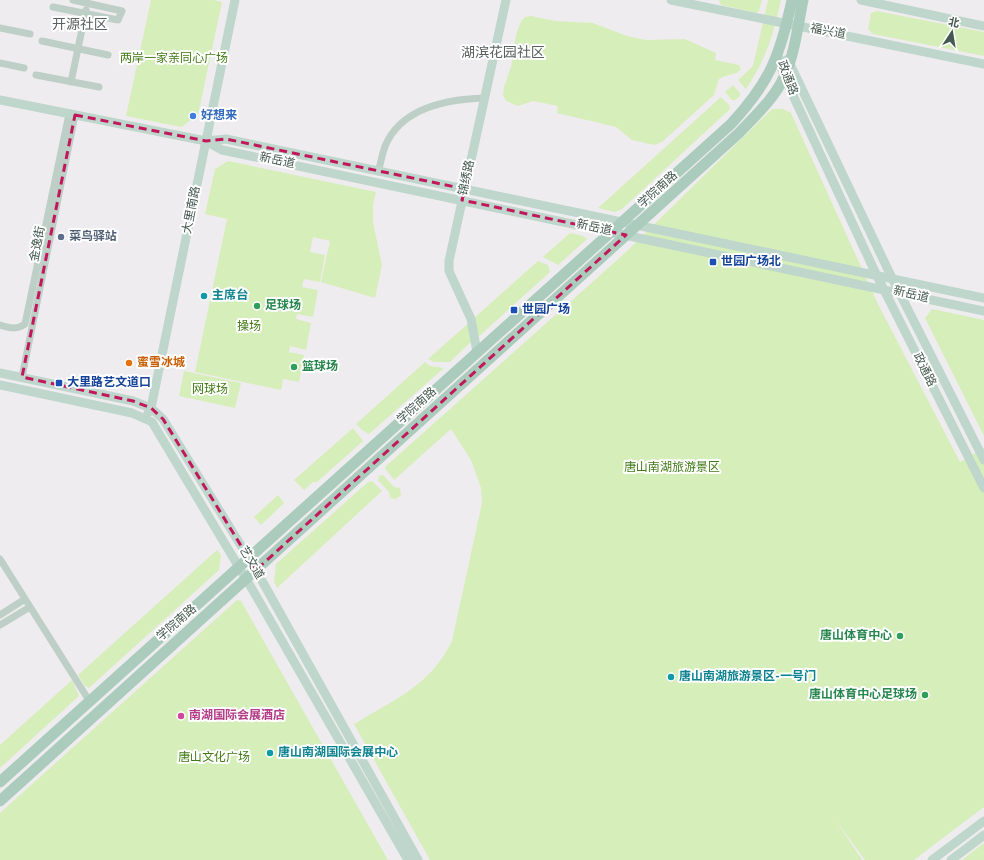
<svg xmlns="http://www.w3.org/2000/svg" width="984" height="860" viewBox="0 0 984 860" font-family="Overpass,'Noto Sans SC',sans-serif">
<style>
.green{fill:#d6eeb9}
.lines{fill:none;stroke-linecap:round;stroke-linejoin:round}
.street{stroke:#bdcfc6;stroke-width:7}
.secondary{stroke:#bed6cc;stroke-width:9}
.primary{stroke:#abccbd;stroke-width:11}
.marked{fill:none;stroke:#c2185b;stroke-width:3;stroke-dasharray:8 5;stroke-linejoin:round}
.shop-dot{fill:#3f7fe0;stroke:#fff;stroke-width:1.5}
.service-dot{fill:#5c6f8a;stroke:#fff;stroke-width:1.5}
.transit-dot{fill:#1a4fb4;stroke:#fff;stroke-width:1.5}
.culture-dot{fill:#0f9aa8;stroke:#fff;stroke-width:1.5}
.leisure-dot{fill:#2e9e5b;stroke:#fff;stroke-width:1.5}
.food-dot{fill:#e8710a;stroke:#fff;stroke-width:1.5}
.hotel-dot{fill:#d1479c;stroke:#fff;stroke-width:1.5}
.labels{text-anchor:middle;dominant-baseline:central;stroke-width:4;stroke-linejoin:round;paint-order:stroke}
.street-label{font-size:12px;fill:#455950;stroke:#fff}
.park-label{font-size:12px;fill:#427a16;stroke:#fff}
.shop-label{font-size:12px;font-weight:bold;fill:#366cbe;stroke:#fff;text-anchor:start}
.service-label{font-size:12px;font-weight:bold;fill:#4e5e75;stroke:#fff;text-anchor:start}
.transit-label{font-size:12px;font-weight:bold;fill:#164399;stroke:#fff;text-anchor:start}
.culture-label{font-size:12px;font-weight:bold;fill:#0d838f;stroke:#fff;text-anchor:start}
.leisure-label{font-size:12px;font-weight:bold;fill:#27864d;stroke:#fff;text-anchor:start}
.food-label{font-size:12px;font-weight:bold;fill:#c56008;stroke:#fff;text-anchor:start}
.hotel-label{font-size:12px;font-weight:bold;fill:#b23c85;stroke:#fff;text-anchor:start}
.quarter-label{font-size:14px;fill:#59615e;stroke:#fff}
</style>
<rect width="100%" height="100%" fill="#efecef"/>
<!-- green -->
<path class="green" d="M151,0H214L222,2L198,115L181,127L126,116Z
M719,0H762L759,11L756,13L721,5Z
M768,0H781C773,36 766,59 746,89L738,80L753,66Z
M877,11L984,32V56L873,34L868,29L871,13Z
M531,16L555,21L593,23L627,36L646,40L685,39L716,53L715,60L739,65L741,69L737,73L725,76L719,79L714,95L662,142L654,145L632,140L616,127L557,113L558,106L533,101L518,106L506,101L503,95L504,87L511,67L516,35L521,21L525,17Z
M733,85L740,93V96L735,100H732L725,92Z
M721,97L729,105L730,109L622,209L615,212L598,208Z
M772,109H783L791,113L879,306L960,462L984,448V807L914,860H865L835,819L862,860H430L354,724C395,699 430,686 452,641L482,503L481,488L471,460L451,429L394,480L386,470L385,467L625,253Z
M228,161L376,192L373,204V222L382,265L375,298L321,282L330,241L313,237L310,252L325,255L320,282L304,279L302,287L318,290L313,317L297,314L296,319L311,323L306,350L290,346L289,352L304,355L299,382L283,379L281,390L195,372L227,219L205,214L215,169Z
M570,233L583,236L587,239L558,265L543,257Z
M538,261L548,265L550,272L477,338L474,318Z
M932,309L984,320V436L925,318Z
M470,322L473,340L450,362H434L428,359Z
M425,362L430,366L444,368L369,434L362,430L356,424Z
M184,371L241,383L235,408L179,396Z
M353,428L363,441L317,482H313L304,490L294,480Z
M383,475L394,487L400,488L401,495L396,499L390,498L389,492L378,480L379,476Z
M372,481L382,491L277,588L274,582L276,564L368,482Z
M278,495L284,503L261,525L254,517Z
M217,550L221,555L219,570L89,688L85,686L78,675Z
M237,600L241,601L388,860H0V813Z
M72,680L79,696L0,768V745Z
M984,843V860H962Z"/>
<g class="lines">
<!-- street -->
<path class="street" d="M53,7L118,20L122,11L73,0
M0,28L30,34
M42,41L108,55
M0,63L24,68
M36,75L99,87
M71,82L86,10
M378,172C381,163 382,153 386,144C403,107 448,99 485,98
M0,325C10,328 17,330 25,324L69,114
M22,377L75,115
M0,559L90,702
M0,615L25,599
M0,625L30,607"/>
<!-- secondary -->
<path class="secondary" d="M671,0L984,64
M861,0L984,26
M778,56L784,76L876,274L984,488
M786,60L789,62L892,278L984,460
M0,100L206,141L222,150L984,311
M206,141L226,139L984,298
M477,352L471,319L449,271V261L506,0
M0,373L133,401L151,408L163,419L256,570L418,860
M0,385L132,413L152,422L255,594L408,860
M148,413L151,408L235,0
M932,860L984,821
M951,860L984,835"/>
<!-- primary -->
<path class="primary" d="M0,782L731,124C770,82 780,56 792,0
M0,801L739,133C756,115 775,98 785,75C795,52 798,25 803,0"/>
</g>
<!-- marked area -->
<path class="marked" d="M75,115L206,141L226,139L465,189L462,200L626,235L256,570L163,419L151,408L133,401L22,377Z"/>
<!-- markers -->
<circle class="shop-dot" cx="193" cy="116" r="4"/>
<circle class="service-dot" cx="61" cy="237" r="4"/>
<g class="transit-dot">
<rect x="709" y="258" width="8" height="8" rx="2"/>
<rect x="510" y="306" width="8" height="8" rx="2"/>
<rect x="55" y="379" width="8" height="8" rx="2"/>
</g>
<g class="culture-dot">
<circle cx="204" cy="296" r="4"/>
<circle cx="671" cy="677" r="4"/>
<circle cx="270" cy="753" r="4"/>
</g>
<g class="leisure-dot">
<circle cx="257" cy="306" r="4"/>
<circle cx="294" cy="367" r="4"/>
<circle cx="900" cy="636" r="4"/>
<circle cx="925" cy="695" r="4"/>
</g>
<circle class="food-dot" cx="129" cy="363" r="4"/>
<circle class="hotel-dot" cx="181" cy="716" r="4"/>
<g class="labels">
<!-- street labels -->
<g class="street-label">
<text transform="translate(828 32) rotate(11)">福兴道</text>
<text transform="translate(787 78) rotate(69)">政通路</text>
<text transform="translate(277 161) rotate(12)">新岳道</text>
<text transform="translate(467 178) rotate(-78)">锦绣路</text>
<text transform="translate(658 190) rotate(-42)">学院南路</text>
<text transform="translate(192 210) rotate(-79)">大里南路</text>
<text transform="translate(594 228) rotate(12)">新岳道</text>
<text transform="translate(38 244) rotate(-79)">金逸街</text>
<text transform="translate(911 295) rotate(13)">新岳道</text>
<text transform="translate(924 370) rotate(63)">政通路</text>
<text transform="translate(417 406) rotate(-42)">学院南路</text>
<text transform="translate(251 563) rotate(59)">艺文道</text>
<text transform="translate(177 623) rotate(-41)">学院南路</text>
</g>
<!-- park labels -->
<g class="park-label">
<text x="174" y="59">两岸一家亲同心广场</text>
<text x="249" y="327">操场</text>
<text x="210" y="390">网球场</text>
<text x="672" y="468">唐山南湖旅游景区</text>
<text x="214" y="758">唐山文化广场</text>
</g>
<!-- shop labels -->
<g class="shop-label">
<text x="201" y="116">好想来</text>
</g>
<!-- service labels -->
<g class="service-label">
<text x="69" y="237">菜鸟驿站</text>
</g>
<!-- transit labels -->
<g class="transit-label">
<text x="721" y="262">世园广场北</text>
<text x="522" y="310">世园广场</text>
<text x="67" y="383">大里路艺文道口</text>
</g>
<!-- culture labels -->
<g class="culture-label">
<text x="212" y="296">主席台</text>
<text x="679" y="677">唐山南湖旅游景区-一号门</text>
<text x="278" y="753">唐山南湖国际会展中心</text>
</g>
<!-- leisure labels -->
<g class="leisure-label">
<text x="265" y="306">足球场</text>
<text x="302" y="367">篮球场</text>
<text x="892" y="636" text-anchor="end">唐山体育中心</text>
<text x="917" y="695" text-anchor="end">唐山体育中心足球场</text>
</g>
<!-- food labels -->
<g class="food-label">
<text x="137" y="363">蜜雪冰城</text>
</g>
<!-- hotel labels -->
<g class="hotel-label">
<text x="189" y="716">南湖国际会展酒店</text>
</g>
<!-- quarter labels -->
<g class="quarter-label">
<text x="80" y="25">开源社区</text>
<text x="503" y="53">湖滨花园社区</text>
</g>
</g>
<!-- north arrow -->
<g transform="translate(952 32) rotate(12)" stroke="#ffffff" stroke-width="3" paint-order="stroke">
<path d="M0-3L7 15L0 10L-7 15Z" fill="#455950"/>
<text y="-6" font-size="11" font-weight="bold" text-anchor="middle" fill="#455950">北</text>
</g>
</svg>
